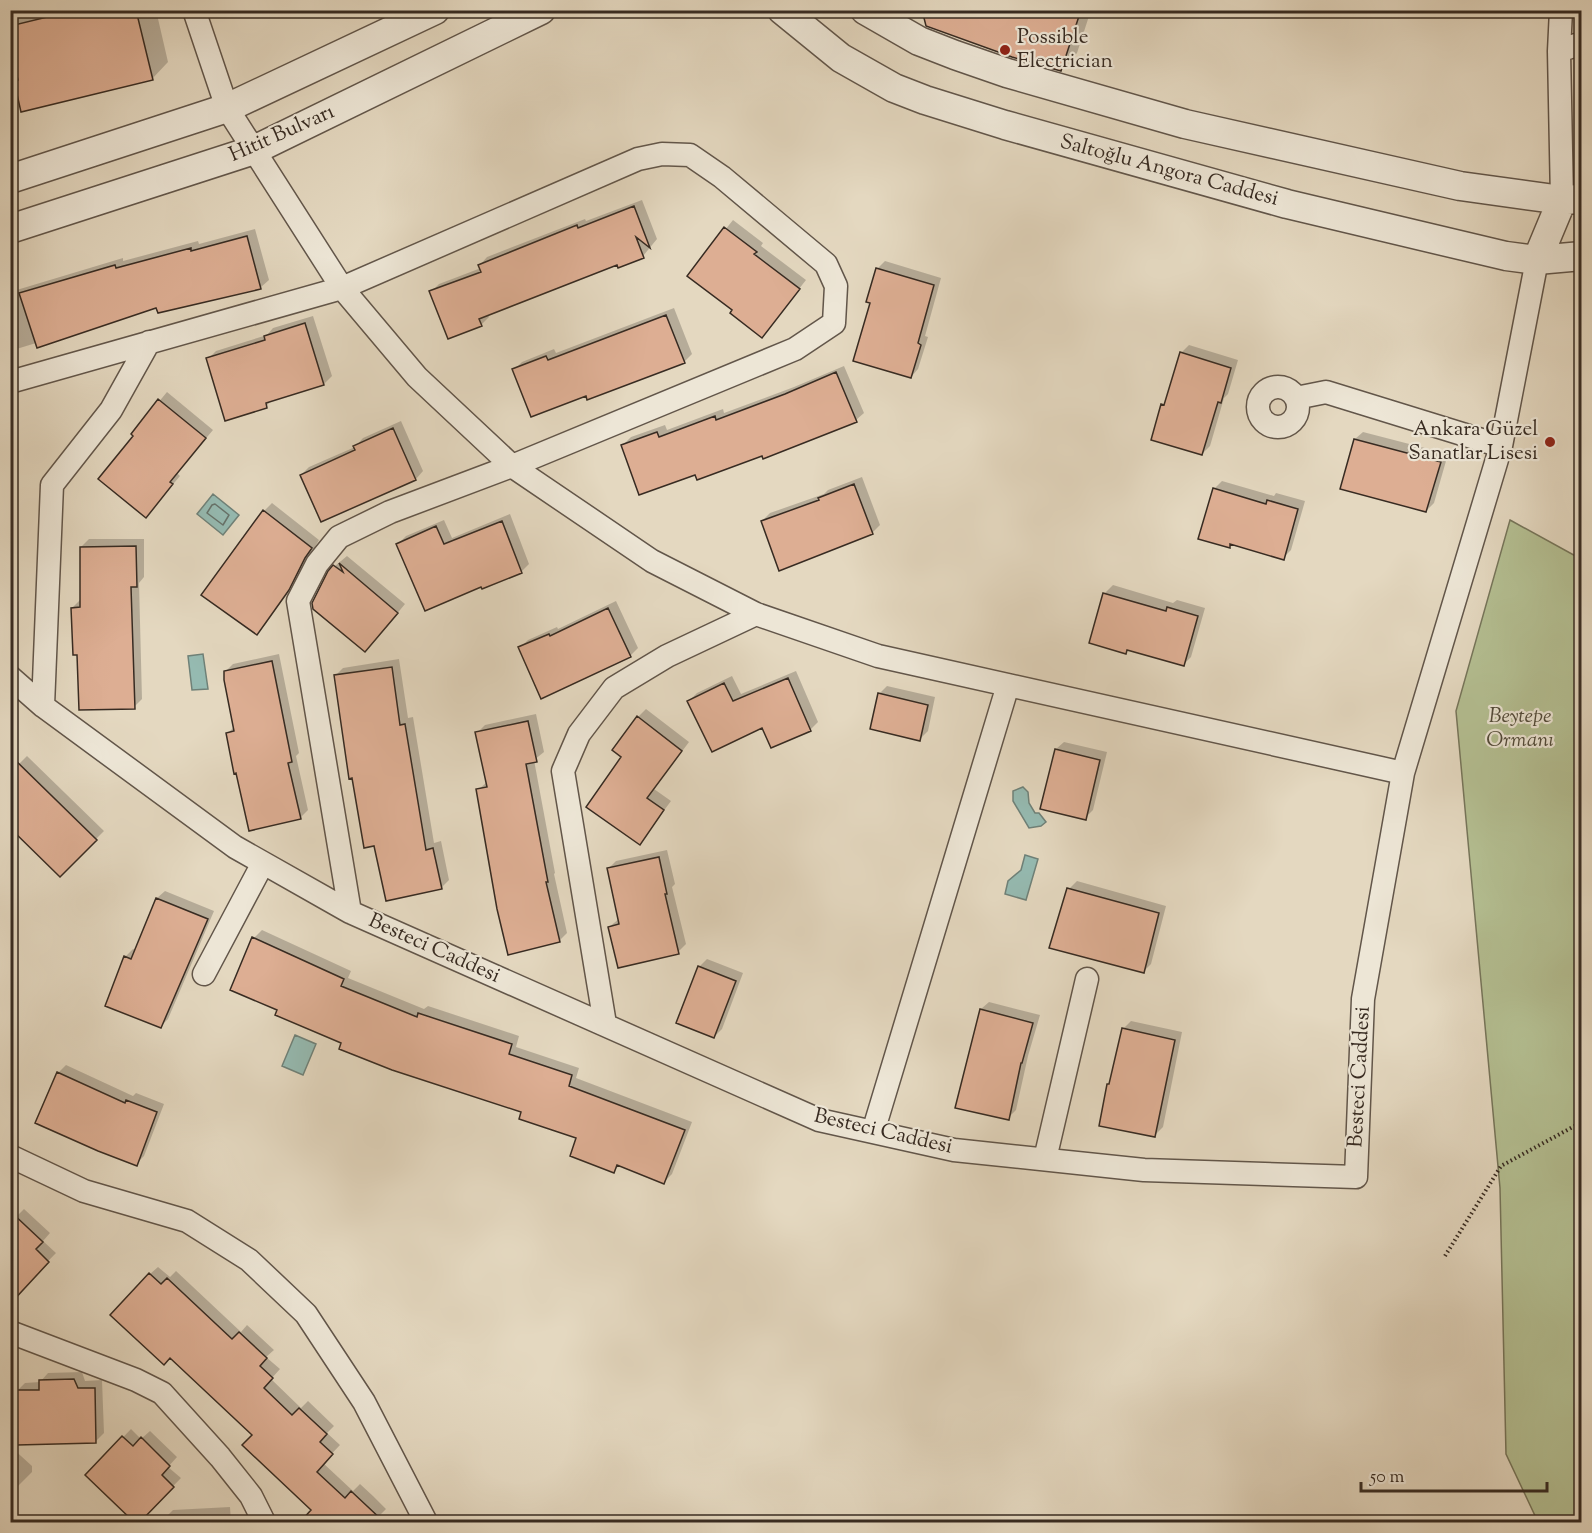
<svg xmlns="http://www.w3.org/2000/svg" width="1592" height="1533" viewBox="0 0 1592 1533" font-family="'Sorts Mill Goudy',serif">
<style>
.green{fill:#b4bf92;stroke:#76755a;stroke-width:1.5}
.water{fill:#95bab1;stroke:#6f8178;stroke-width:1.5}
.shadow{fill:#0003}
.lines{fill:none;stroke-linecap:round;stroke-linejoin:round}
.shore{stroke:#66726a;stroke-width:1.5}
.building{fill:#ddae93;stroke:#372b22;stroke-width:1.5}
.minor-casing{stroke:#62564a;stroke-width:25}
.tertiary-casing{stroke:#62564a;stroke-width:31}
.path{stroke:#372b22;stroke-width:4;stroke-dasharray:1.5 3;stroke-linecap:butt}
.minor{stroke:#ede6d6;stroke-width:22}
.tertiary{stroke:#ede6d6;stroke-width:28}
.poi-dot{fill:#8f2418;stroke:#ede6d6;stroke-width:2}
.labels{text-anchor:middle;dominant-baseline:central;stroke-width:4.5;stroke-linejoin:round;paint-order:stroke}
.poi-label{font-size:21px;fill:#372b22;stroke:#ede6d6;text-anchor:start}
.street-label{font-size:21px;fill:#372b22;stroke:#ede6d6}
.park-label{font-size:21px;font-style:italic;fill:#504938;stroke:#ede6d6}
</style>
<rect width="100%" height="100%" fill="#e4d8c0"/>
<filter id="stains"><feTurbulence type="fractalNoise" baseFrequency=".00333" numOctaves="4"/><feColorMatrix values="0 0 0 0 .2 0 0 0 0 .09 0 0 0 0 .02 0 0 0 .5 -.17"/></filter>
<radialGradient id="worn" r=".72"><stop offset=".6" stop-color="#630" stop-opacity="0"/><stop offset="1" stop-color="#630" stop-opacity=".3"/></radialGradient>
<!-- green -->
<path class="green" d="M1510,520L1581,559V1522H1538L1506,1454L1500,1188L1456,711Z"/>
<!-- water -->
<path class="water" d="M213,494L239,515L223,535L197,514Z
M203,654L208,689L192,690L188,656Z
M1023,787L1028,792L1029,803L1035,813H1039L1046,822L1041,826L1029,828L1013,801V791Z
M1025,855L1038,859L1026,900L1005,894L1008,881L1021,870Z
M295,1035L316,1044L303,1075L282,1066Z"/>
<!-- shadow -->
<path class="shadow" d="M27,10H156L168,62L152,79L15,81L19,77L10,41V24L24,11Z
M924,10H1091L1077,53L1061,70Z
M642,200L657,239L643,256L618,263L488,314L489,317L481,325L431,292L439,284L481,268L480,265L487,257L585,219L586,221Z
M733,220L763,243L761,246L806,280L762,336L734,310L689,275Z
M255,229L269,280L261,287L159,311L157,306L10,351V292L123,258V261L198,241L199,244Z
M885,261L941,278L925,336L928,337L918,369L911,377L872,302L877,269Z
M674,308L692,354L684,362L587,394L514,370L522,362L554,349L556,353Z
M313,316L332,376L324,384L273,399L266,406L208,359L216,351L267,335L273,328Z
M1189,345L1238,360L1228,394L1224,398L1210,446L1202,454L1163,405L1167,400L1181,353Z
M844,366L864,413L856,420L763,454L696,473L623,445L631,437L665,425L667,430L723,409L724,413L794,387Z
M167,392L213,430L177,473L180,476L153,508L135,436L133,433Z
M401,421L423,471L416,479L321,520L301,475L309,467L355,447L363,438Z
M1363,432L1448,454L1434,503L1426,511L1355,439Z
M862,477L880,525L872,533L762,521L770,513L824,494L828,490Z
M1222,481L1274,496L1276,493L1305,501L1291,550L1283,558L1232,543L1229,546L1214,489Z
M272,503L319,540L296,580L265,625L257,633L203,595L264,511Z
M510,514L529,564L521,572L482,587L398,544L406,536L444,520L452,538Z
M89,539H144V577L139,583L142,699L134,707L79,654L72,608L80,600L81,547Z
M10,544L17,550L10,557Z
M347,556L405,604L373,643L335,566Z
M1113,585L1173,603L1177,600L1205,608L1191,657L1183,665L1128,649L1125,652L1091,642L1105,593Z
M616,601L638,648L630,656L520,648L528,640L557,627L558,629Z
M279,654L299,753L296,756L308,810L300,818L228,733L235,726L225,672L233,664Z
M399,659L408,718L413,717L434,843L441,841L449,880L441,888L335,676L343,668Z
M796,671L818,722L810,730L763,726L689,701L697,693L732,676L741,694Z
M887,686L935,697L928,731L920,739L879,694Z
M646,709L689,742L654,789L671,801L640,843L624,757L638,717Z
M536,714L544,752L534,760L555,873L554,874L567,933L559,941L478,790L487,782L477,733L485,725Z
M1064,742L1107,752L1093,810L1085,818L1056,749Z
M27,756L104,831L60,875L10,773Z
M667,850L675,884L672,887L686,944L678,952L609,927L619,919L608,869L616,861Z
M1077,881L1166,906L1151,964L1143,972L1069,889Z
M165,891L214,911L168,1019L160,1027L125,957L133,949L137,950L157,898Z
M262,930L351,971L348,978L424,1009L428,1006L519,1036L516,1047L579,1068L576,1078L692,1122L672,1174L664,1182L620,1165L613,1171L578,1137L523,1111L343,1043L279,1009L254,938Z
M707,959L743,973L722,1029L714,1037L699,967Z
M989,1002L1040,1015L1028,1056L1016,1110L1008,1118L981,1009Z
M1131,1021L1182,1032L1163,1127L1155,1135L1108,1084L1112,1081L1123,1029Z
M66,1065L133,1096L136,1093L164,1104L144,1156L136,1164L58,1073Z
M10,1209L18,1215L24,1209L50,1233L43,1241L56,1253L10,1300Z
M158,1267L170,1277L176,1271L241,1332L247,1325L274,1350L266,1357L280,1369L271,1379L301,1408L308,1401L334,1426L327,1433L340,1445L323,1463L353,1491L360,1484L373,1496L386,1509L379,1516L386,1522H302L313,1510L254,1435L150,1274Z
M82,1372L85,1381L102,1380L104,1433L96,1441L17,1391L25,1383L40,1382L48,1373Z
M131,1429L141,1439L150,1431L177,1457L168,1467L181,1478L138,1522L87,1475Z
M10,1446L32,1466V1472L10,1494Z
M230,1507L231,1522H165V1518L173,1510Z"/>
<g class="lines">
<!-- shore -->
<path class="shore" d="M215,504L229,515L223,525L207,513L212,505Z"/>
</g>
<!-- building -->
<path class="building" d="M76,10H136L153,80L21,112L14,81L18,80L10,48V26Z
M922,10H1081L1061,71L1012,57L926,26Z
M634,206L650,248L636,237L644,258L618,268L617,265L479,319L482,326L448,339L429,291L481,272L478,265L577,225L578,228Z
M724,227L757,252L754,254L800,289L762,338L730,313L732,310L687,276Z
M247,236L261,289L158,313L156,308L37,348L19,293L115,265L116,268L191,248V251Z
M876,268L934,285L918,343L921,345L911,378L853,361L870,303L866,302Z
M666,315L685,363L587,400L586,396L531,417L512,369L546,356L548,360Z
M305,323L324,385L266,403L267,408L225,421L206,358L265,340L264,336Z
M1180,352L1231,368L1221,403L1218,402L1202,455L1151,440L1161,404L1164,405Z
M836,372L857,422L763,459L762,456L697,480L695,475L639,495L621,445L657,432L659,437L715,416L716,420L785,394Z
M158,399L206,438L170,482L173,484L146,518L98,479L133,436L131,434Z
M393,428L416,480L321,522L300,475L355,450L353,446Z
M1354,439L1441,462L1426,512L1340,489Z
M854,484L873,534L779,571L761,521L819,500L818,498Z
M1213,488L1266,504L1267,500L1298,509L1284,560L1230,544V548L1198,539Z
M263,510L312,548L305,558L289,590L257,635L201,595Z
M502,521L522,573L482,589L481,587L425,611L396,544L436,526L444,544Z
M136,546L137,587H131L135,709L79,710L77,655H73L71,608L80,607V547Z
M339,563L398,613L365,652L313,609L312,603L328,571L333,565L343,572Z
M1103,593L1166,611L1167,607L1198,616L1184,666L1127,650L1126,654L1089,643Z
M608,608L631,657L541,699L518,647L549,634L550,636Z
M272,661L292,762L288,763L301,819L249,831L236,773L234,774L226,733L234,731L224,680V671Z
M392,667L400,725L405,724L426,850L433,848L442,889L386,901L374,846L364,848L352,778L349,779L334,675Z
M788,678L811,731L771,748L762,728L712,752L687,701L724,683L733,701Z
M878,693L928,705L920,741L870,729Z
M637,716L682,751L647,798L664,810L640,845L586,807L621,757L612,750Z
M528,721L537,762L526,764L548,882H546L560,942L508,955L497,909L476,789L487,787L475,732Z
M1055,749L1100,760L1086,820L1040,809Z
M10,755L97,840L60,877L10,828Z
M659,857L667,894H665L679,954L618,968L608,927L619,924L607,868Z
M1067,888L1159,913L1144,973L1049,948Z
M156,898L208,919L161,1028L105,1006L124,956L131,959Z
M252,937L344,979L341,986L417,1017L418,1013L512,1044L509,1054L572,1075L569,1086L685,1130L664,1184L617,1165L614,1173L570,1156L576,1138L519,1119L521,1112L392,1070L339,1049L341,1043L275,1015L277,1010L230,990Z
M698,966L736,981L714,1038L676,1023Z
M980,1009L1033,1023L1022,1063H1021L1009,1120L955,1108Z
M1122,1028L1175,1040L1155,1137L1099,1126L1107,1084H1109Z
M57,1072L125,1103L126,1100L157,1112L137,1166L98,1151L35,1123Z
M10,1211L43,1242L36,1249L49,1262L10,1304Z
M149,1273L161,1284L167,1278L232,1339L239,1332L267,1358L260,1366L273,1378L264,1388L292,1415L299,1408L327,1434L320,1442L333,1454L317,1472L345,1498L351,1491L384,1522H300L311,1510L242,1445L252,1435L170,1358L164,1365L110,1315Z
M74,1379L78,1388H95L96,1443L17,1445L16,1390H39V1380Z
M122,1436L133,1446L141,1437L170,1466L162,1475L174,1487L140,1522H134L85,1475Z"/>
<g class="lines">
<!-- minor casing -->
<g class="minor-casing">
<path id="minor" d="M194,10L227,108L342,288L417,377L512,466L652,561L756,614L878,656L1403,773L1501,446L1537,260
M1561,10L1559,51L1562,200
M1559,51L1582,43
M10,382L342,288L638,159L662,154L690,155L722,177L826,264L836,286L834,323L795,349L512,466L390,512L339,537L317,564L298,601L350,912
M1258 407a20 20 0 1 1 40 0a20 20 0 1 1-40 0Z
M1296,398L1326,392L1501,446
M10,677L43,706L235,847L350,912L819,1120L954,1150L1144,1170L1356,1177L1363,999L1403,773
M43,706L52,485L111,410L149,342
M204,974L263,863
M605,1024L563,771L579,734L614,688L667,656L756,614
M873,1132L1008,685
M10,1156L84,1191L187,1221L249,1260L306,1314L364,1402L426,1522
M1045,1159L1087,979
M10,1332L136,1380L162,1393L220,1457L251,1496L264,1522"/>
</g>
<!-- tertiary casing -->
<g class="tertiary-casing">
<path id="tertiary" d="M782,10L841,58L894,88L925,100L1005,125L1287,204L1506,256L1537,260L1582,256
M865,10L919,41L955,55L1007,73L1185,124L1460,186L1562,200L1582,199
M10,179L227,108L435,10
M10,229L254,150L541,10
M1537,260L1562,200"/>
</g>
<!-- path -->
<path class="path" d="M1445,1256L1501,1166L1582,1122"/>
<!-- minor -->
<use href="#minor" class="minor"/>
<!-- tertiary -->
<use href="#tertiary" class="tertiary"/>
</g>
<!-- markers -->
<g class="poi-dot">
<circle cx="1005" cy="50" r="6"/>
<circle cx="1550" cy="442" r="6"/>
</g>
<g class="labels">
<!-- poi labels -->
<g class="poi-label">
<text x="1017" y="38">Possible<tspan x="1017" dy="24">Electrician</tspan></text>
<text x="1538" y="430" text-anchor="end">Ankara Güzel<tspan x="1538" dy="24">Sanatlar Lisesi</tspan></text>
</g>
<!-- street labels -->
<g class="street-label">
<text transform="translate(282 134) rotate(-24)">Hitit Bulvarı</text>
<text transform="translate(1169 171) rotate(15)">Saltoğlu Angora Caddesi</text>
<text transform="translate(434 949) rotate(24)">Besteci Caddesi</text>
<text transform="translate(1360 1077) rotate(-87)">Besteci Caddesi</text>
<text transform="translate(883 1132) rotate(13)">Besteci Caddesi</text>
</g>
<!-- park labels -->
<g class="park-label">
<text x="1520" y="717">Beytepe<tspan x="1520" dy="24">Ormanı</tspan></text>
</g>
</g>
<!-- margin -->
<rect width="1592" height="1533" fill="none" stroke="#e4d8c0" stroke-width="36"/>
<rect x="12" y="12" width="1568" height="1509" fill="none" stroke="#372b22" stroke-width="3"/>
<rect x="18" y="18" width="1556" height="1497" fill="none" stroke="#372b22" stroke-width="1.5"/>
<!-- scale -->
<path d="M1361 1482v9h186v-9" fill="none" stroke="#372b22" stroke-width="3"/>
<text x="1370" y="1482" font-size="18" fill="#372b22" stroke="#ede6d6" stroke-width="4.5" paint-order="stroke">50 m</text>
<rect width="100%" height="100%" filter="url(#stains)"/>
<rect width="100%" height="100%" fill="url(#worn)"/>
</svg>
